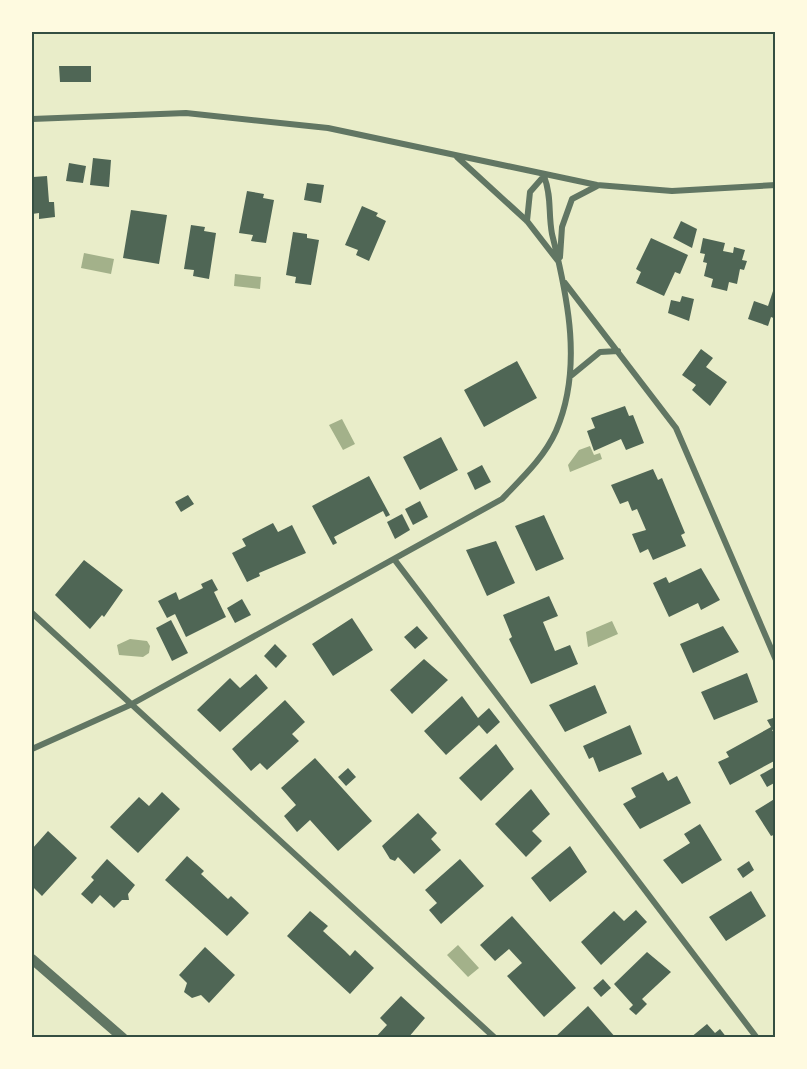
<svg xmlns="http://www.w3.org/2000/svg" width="807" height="1069" viewBox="0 0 807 1069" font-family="Overpass,sans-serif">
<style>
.water{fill:#a3b18a}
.building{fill:#4f6655}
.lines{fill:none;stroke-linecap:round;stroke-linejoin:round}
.minor{stroke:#617663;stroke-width:6}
.tertiary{stroke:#617663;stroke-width:10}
.neatline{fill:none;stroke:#344e41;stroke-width:2}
</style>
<rect width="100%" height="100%" fill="#e9edc9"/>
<!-- water -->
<path class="water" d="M84,253L114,259L111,274L81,268Z
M235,274L261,277L260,289L234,286Z
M342,419L355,444L343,450L329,425Z
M590,446L594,455L600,453L602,459L570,472L568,465L579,450Z
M612,621L618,634L588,647L586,632Z
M130,639L147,641L150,646L149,653L143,657L119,655L117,645Z
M458,945L479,968L468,977L447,955Z"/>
<!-- building -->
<path class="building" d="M59,66H91V82H60Z
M93,158L111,160L109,187L90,185Z
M69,163L86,166L83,183L66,181Z
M32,174L33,177L47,176L49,202H54L55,217L39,219V213L32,214Z
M307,183L324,185L321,203L304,200Z
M247,191L264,194L263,198L274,200L266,243L251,241L253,235L239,233Z
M362,206L378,213L376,216L386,221L369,261L356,255L358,250L345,245Z
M131,210L167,215L159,264L123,258Z
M681,221L697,229L692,248L673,238Z
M191,225L205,227L204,231L216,233L209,279L193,276L194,270L184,269Z
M293,232L307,234V238L319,240L311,285L295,283L296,277L286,275Z
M651,238L688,255L680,274L675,272L664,296L636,283L641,272L636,269Z
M703,238L725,243L723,251L733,253L734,247L745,250L742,260L747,261L744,270L740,269L737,284L729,282L727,291L711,287L713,279L704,276L707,263L703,262L705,254L700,253Z
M775,285L776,319L771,317L768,326L748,319L754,301L768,306Z
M682,296L694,299L689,321L668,313L671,300L680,302Z
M701,349L713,358L706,367L727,382L710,406L692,390L696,385L682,375Z
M517,361L537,398L484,427L464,390Z
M625,406L629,416L633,415L644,443L626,450L621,439L594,451L587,431L595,428L591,418Z
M441,437L458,470L420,490L403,457Z
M482,465L491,482L475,490L467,473Z
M653,469L658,480L662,478L685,533L681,535L686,546L653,560L648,549L640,553L632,534L646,530L637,509L632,511L628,501L620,504L611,485Z
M369,476L390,515L386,517L383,511L334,537L337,543L333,545L312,506Z
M188,495L194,504L181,512L175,502Z
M420,501L428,517L413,525L405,509Z
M402,514L410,530L395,539L387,522Z
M544,515L564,559L536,571L515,526Z
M273,523L278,532L292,525L306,553L259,573L260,576L247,582L232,553L246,546L242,539Z
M496,541L515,583L487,596L466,550Z
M84,560L123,590L104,617L102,615L90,629L55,595Z
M701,568L720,600L701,610L698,603L669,617L653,583L666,577L669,583Z
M212,579L218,590L214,592L226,617L186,637L175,614L167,618L158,601L176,592L179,600L203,588L201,584Z
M549,596L558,616L543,622L555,651L570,645L578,664L531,684L509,639L512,637L503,615Z
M242,599L251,615L235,623L227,608Z
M352,618L373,650L333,676L312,644Z
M171,620L188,653L172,661L156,628Z
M417,626L428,638L415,649L404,637Z
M723,626L739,652L693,673L680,644Z
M275,644L287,656L276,668L264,656Z
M424,659L448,680L412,714L390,690Z
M747,673L758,702L714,720L701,692Z
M256,674L268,688L220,732L197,710L230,678L240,688Z
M595,685L607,713L565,732L549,705Z
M462,696L478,718L489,708L500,722L487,734L479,725L446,755L424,731Z
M285,700L305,722L292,734L299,741L267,770L260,763L251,771L232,749Z
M776,717V729L772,730L776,736V760L730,785L718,762L729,757L726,752L771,727L767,720Z
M630,725L642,754L599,772L593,757L589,759L583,746Z
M496,744L514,769L481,801L459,778Z
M315,758L372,821L338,851L310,820L297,832L284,816L296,805L281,788Z
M776,766V782L767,787L760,775Z
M348,768L356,777L346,786L338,777Z
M663,772L668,781L677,776L691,803L640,829L623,804L636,797L631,788Z
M531,789L550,814L532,831L542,841L526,857L495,824Z
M162,792L180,809L138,853L110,827L139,797L149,806Z
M776,798V834L771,836L755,811Z
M418,813L437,833L431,839L441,850L414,874L398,857L395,861L390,859L382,846Z
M700,824L722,860L682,884L663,860L690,843L684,834Z
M48,831L77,858L42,896L32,886V849Z
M570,846L587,872L550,902L531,878Z
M187,856L204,871L201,874L228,899L231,896L249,913L227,936L165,880Z
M107,859L135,885L128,894L129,900H122L114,908L100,895L92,904L81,894L94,880L91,877Z
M460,859L484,886L441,924L429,910L437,903L425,890Z
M749,861L754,870L743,878L737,869Z
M751,891L766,916L726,941L709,917Z
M636,910L647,922L601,965L581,942L614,911L624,921Z
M310,911L328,926L323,931L345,951L350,956L355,950L374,968L350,994L287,936Z
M512,916L576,988L544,1017L507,976L522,963L509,949L495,961L480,945Z
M205,947L235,975L209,1003L201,995L192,998L184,992L187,983L179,975Z
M647,952L671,972L642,999L647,1004L636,1015L629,1009L633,1005L614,984Z
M603,979L611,988L601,997L593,988Z
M401,996L425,1018L408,1038H375L387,1025L380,1018Z
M588,1006L616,1038H554Z
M707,1024L715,1033L720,1029L727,1038H690Z"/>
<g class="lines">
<!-- minor -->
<path class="minor" d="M32,119L186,113L328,128L597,185L672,191L776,185
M457,157L527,221L558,261
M527,221L530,192L544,176
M560,257L562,227L572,199L597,186
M565,283L676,428L776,660
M572,375L600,352L618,351
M394,559L757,1038
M32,613L495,1038
M32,749L130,705L502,499C521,479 544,458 556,431C583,369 568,298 552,234C548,213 552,197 544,176"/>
<!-- tertiary -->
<path class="tertiary" d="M32,959L123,1038"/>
</g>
<!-- border -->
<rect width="807" height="1069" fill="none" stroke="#fefae0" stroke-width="66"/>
<rect x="33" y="33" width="741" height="1003" class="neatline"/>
</svg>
